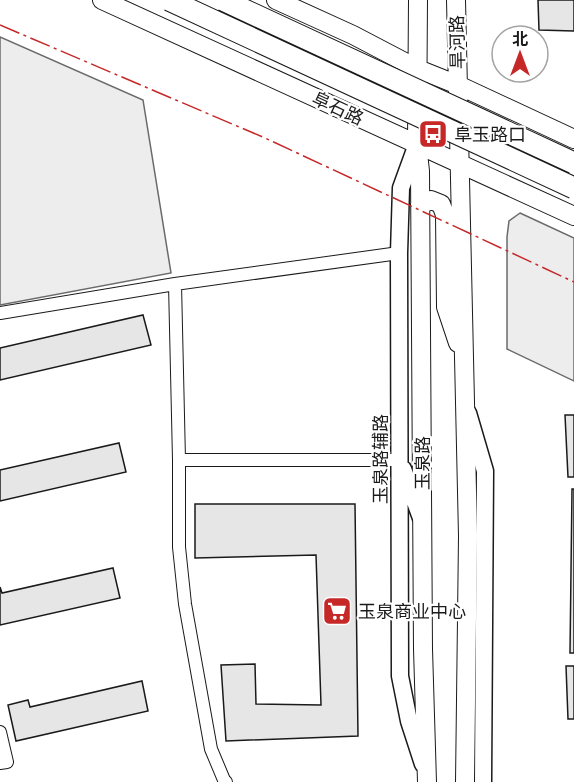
<svg xmlns="http://www.w3.org/2000/svg" width="574" height="782" viewBox="0 0 574 782" font-family="'Roboto Condensed','Noto Sans SC',sans-serif">
<style>
.built{fill:#ededed;stroke:#6a6a6a;stroke-width:1.5}
.building{fill:#e6e6e6;stroke:#1a1a1a;stroke-width:1.5}
.lines{fill:none;stroke-linecap:round;stroke-linejoin:round}
.street-casing{stroke:#1a1a1a;stroke-width:14}
.secondary-casing{stroke:#1a1a1a;stroke-width:19}
.primary-casing{stroke:#1a1a1a;stroke-width:20}
.street{stroke:#fff;stroke-width:12}
.secondary{stroke:#fff;stroke-width:16}
.primary{stroke:#fff;stroke-width:18}
.highway-bridge-casing{stroke:#1a1a1a;stroke-width:23;stroke-linecap:butt}
.highway-bridge{stroke:#fff;stroke-width:21}
.power{stroke:#c62828;stroke-width:1.5;stroke-dasharray:21 4.5 3 4.5;stroke-linecap:butt}
.labels{text-anchor:middle;dominant-baseline:central;stroke-width:4.5;stroke-linejoin:round;paint-order:stroke}
.street-label{font-size:18px;fill:#1a1a1a;stroke:#fff}
.poi-label{font-size:18px;fill:#1a1a1a;stroke:#fff;text-anchor:start}
</style>
<rect width="100%" height="100%" fill="#fff"/>
<!-- built -->
<path class="built" d="M0,37L143,100L171,273L0,305Z
M520,213L574,238V381L507,349V237L509,221Z"/>
<!-- building -->
<path class="building" d="M538,0H574V31L539,30Z
M143,315L151,345L0,380V348Z
M565,415H574V477H568Z
M119,443L126,472L0,501V470Z
M572,489H574V653H570Z
M195,504H355L358,736L226,741L221,665L255,664L256,704L321,705L316,555L195,558Z
M113,568L120,598L0,625V587L2,593Z
M566,666H574V719H568Z
M142,681L148,711L16,741L8,705L28,700L30,707Z"/>
<g class="lines">
<!-- street casing -->
<g class="street-casing">
<path id="street" d="M175,284L179,460V547L185,604L211,749L224,780L226,782
M0,313L175,284L399,253
M179,460H399
M0,732L7,762L0,763"/>
</g>
<!-- secondary casing -->
<g class="secondary-casing">
<path id="secondary" d="M417,144L401,188L399,253L400,676L409,721L423,764
M468,413L485,471L483,782
M403,469L421,518"/>
</g>
<!-- primary casing -->
<g class="primary-casing">
<path id="primary" d="M102,0L574,216
M276,0L353,35L418,69L458,85L574,139
M418,0L417,144L420,171L423,649L427,782
M456,0L468,536L465,782
M420,205L431,200L441,204L445,215L446,307L458,343"/>
</g>
<!-- street -->
<use href="#street" class="street"/>
<!-- secondary -->
<use href="#secondary" class="secondary"/>
<!-- primary -->
<use href="#primary" class="primary"/>
<!-- highway-bridge casing -->
<g class="highway-bridge-casing">
<path id="highway-bridge" d="M169,0L574,188
M223,0L574,163"/>
</g>
<!-- highway-bridge -->
<use href="#highway-bridge" class="highway-bridge"/>
<!-- power -->
<path class="power" d="M0,25L265,138L574,282"/>
</g>
<!-- icons -->
<defs>
<g id="bus-square" transform="scale(1.5)"><rect x="-9" y="-9" width="18" height="18" rx="4" fill="#c62828" stroke="#fff"/><path d="M-5-6H5V4H4V6H2V4H-2V6H-4V4H-5ZM-3.5-4V0h7V-4ZM-3.5 1.2v1.5H-2V1.2ZM2 1.2v1.5H3.5V1.2Z" fill="#fff"/></g>
<g id="supermarket-square" transform="scale(1.5)"><rect x="-9" y="-9" width="18" height="18" rx="4" fill="#c62828" stroke="#fff"/><path d="M-6-5.5h2.5l.6 2H6L4.5 2H-2.5L-4.4-4H-6ZM-1.5 3.2a1.3 1.3 0 1 0 .1 0ZM3 3.2a1.3 1.3 0 1 0 .1 0Z" fill="#fff"/></g>
</defs>
<g fill-rule="evenodd">
<use href="#bus-square" x="433" y="134"/>
<use href="#supermarket-square" x="337" y="611"/>
</g>
<g class="labels">
<!-- street labels -->
<g class="street-label">
<text transform="translate(457 42) rotate(-91)">旱河路</text>
<text transform="translate(338 108) rotate(25)">阜石路</text>
<text transform="translate(380 459) rotate(-90)">玉泉路辅路</text>
<text transform="translate(422 463) rotate(-90)">玉泉路</text>
</g>
<!-- poi labels -->
<g class="poi-label">
<text x="454" y="134">阜玉路口</text>
<text x="358" y="611">玉泉商业中心</text>
</g>
</g>
<!-- north arrow -->
<g transform="translate(520 54)"><circle r="28" fill="#ffffff" stroke="#a3a3a3" stroke-width="1.5"/>
<path d="M0-4.5L10 22L0 15L-10 22Z" fill="#c62828"/>
<text y="-9" font-size="16" font-weight="bold" text-anchor="middle" fill="#1a1a1a">北</text>
</g>
</svg>
